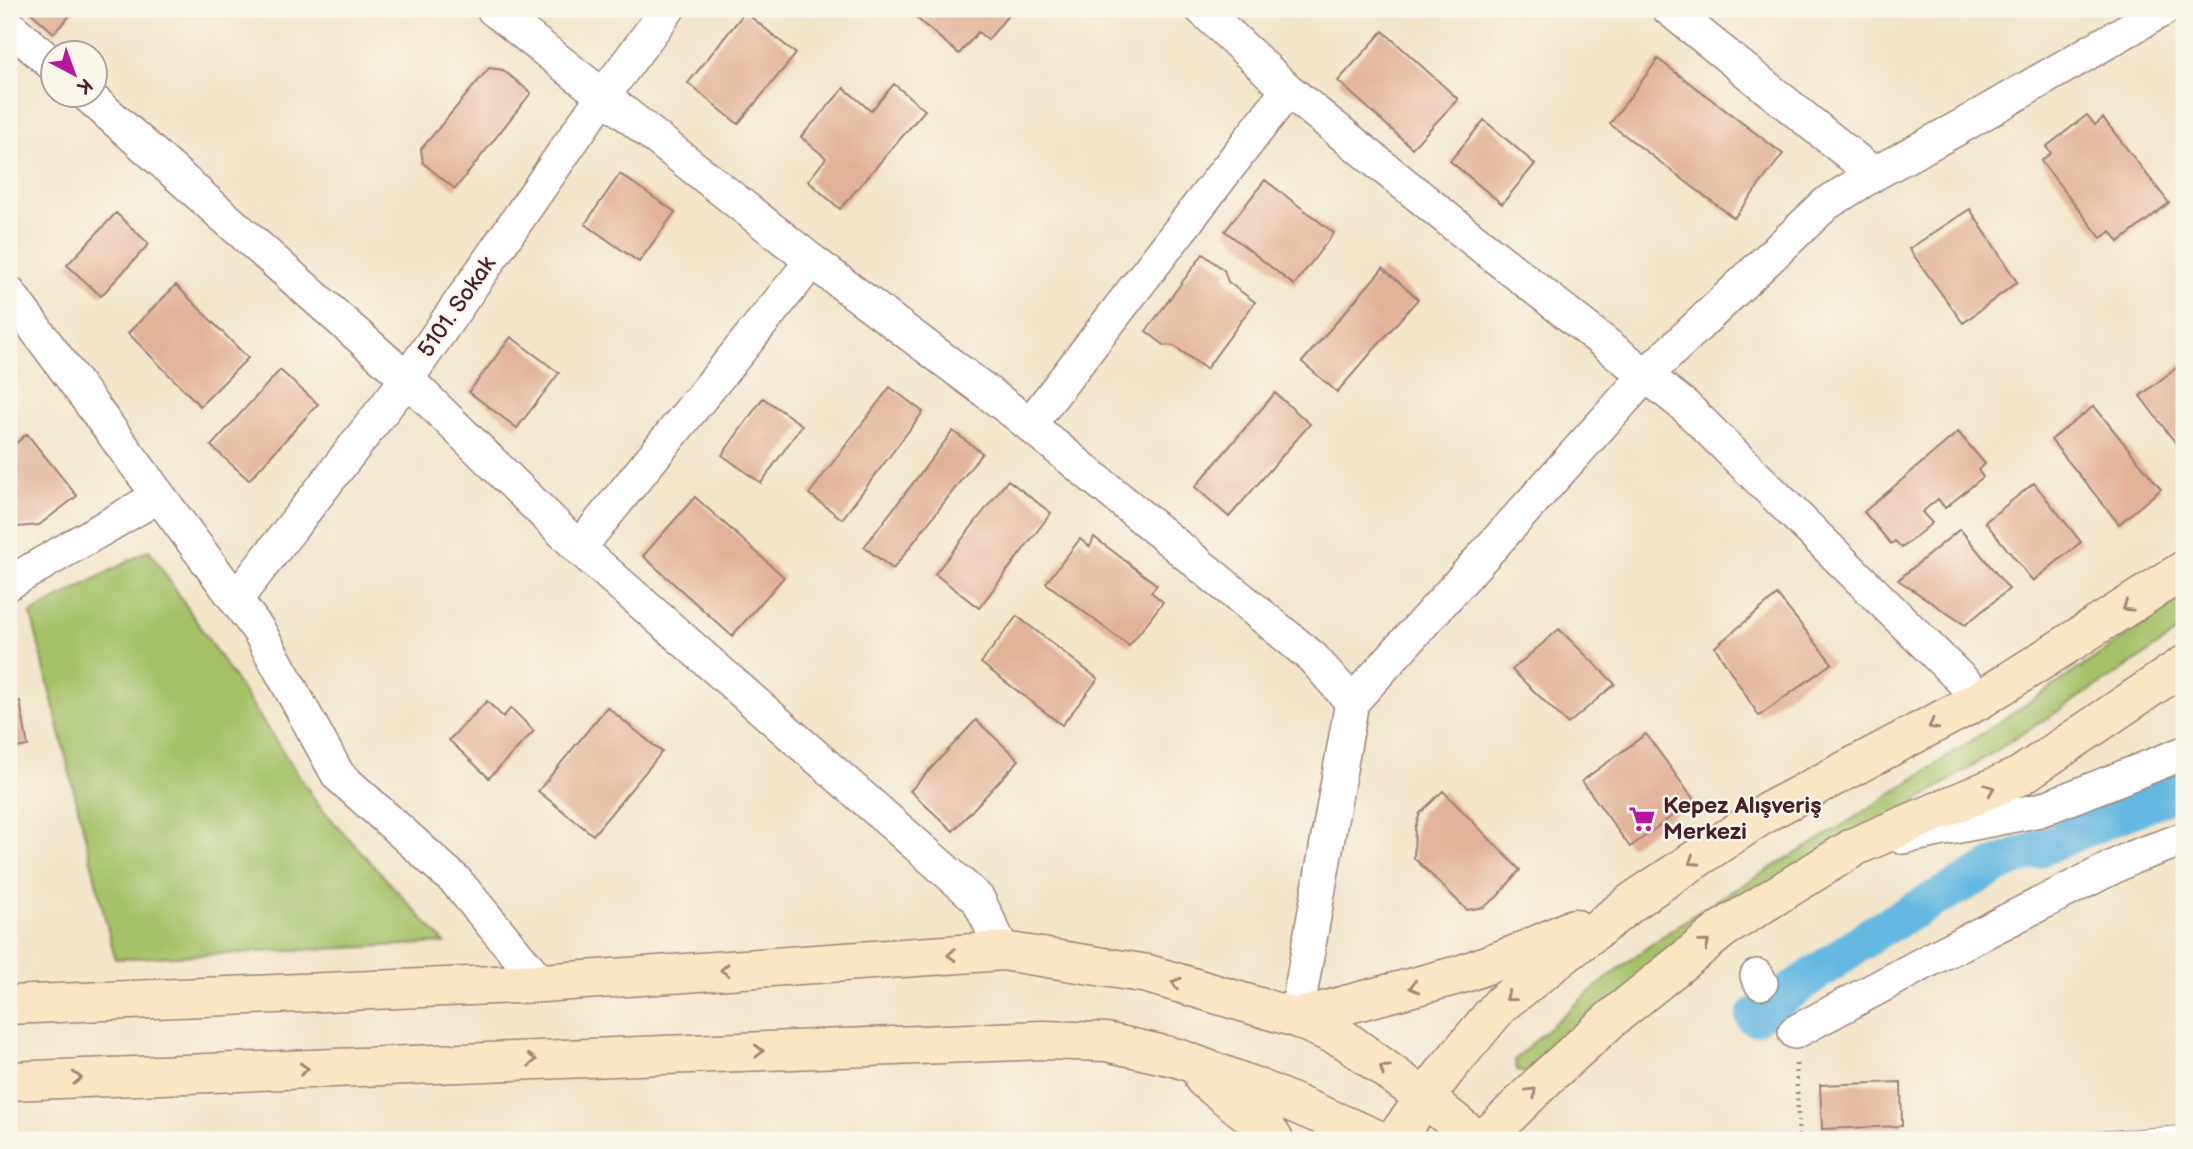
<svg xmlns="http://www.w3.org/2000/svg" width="2193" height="1149" viewBox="0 0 2193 1149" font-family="'Balsamiq Sans',sans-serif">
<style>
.green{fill:#a5c168;stroke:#78704a;stroke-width:2}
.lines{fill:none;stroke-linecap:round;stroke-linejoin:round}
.canal{stroke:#65b8e1;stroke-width:37}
.building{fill:#e2b297}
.lane-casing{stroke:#9e827a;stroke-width:18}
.street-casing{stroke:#9e827a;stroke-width:36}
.secondary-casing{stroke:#9e827a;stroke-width:41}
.path{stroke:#9e827a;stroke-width:4.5;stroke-dasharray:2 5;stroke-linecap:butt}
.lane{stroke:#fff;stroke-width:16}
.street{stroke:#fff;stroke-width:33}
.secondary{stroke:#f9e7c3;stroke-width:38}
.oneway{stroke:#a28377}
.labels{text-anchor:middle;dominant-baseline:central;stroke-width:5;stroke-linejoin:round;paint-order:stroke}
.street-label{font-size:23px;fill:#4a1f2b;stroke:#fbf7ec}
.poi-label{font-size:23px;font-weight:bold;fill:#4a1f2b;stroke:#fbf7ec;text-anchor:start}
</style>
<rect width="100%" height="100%" fill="#fbf7ec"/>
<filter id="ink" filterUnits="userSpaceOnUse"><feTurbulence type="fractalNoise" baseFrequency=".0143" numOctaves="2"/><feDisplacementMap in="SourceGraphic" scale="14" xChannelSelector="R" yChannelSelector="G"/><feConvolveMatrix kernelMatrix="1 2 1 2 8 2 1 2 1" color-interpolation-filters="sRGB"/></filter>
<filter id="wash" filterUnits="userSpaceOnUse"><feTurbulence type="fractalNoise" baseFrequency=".00686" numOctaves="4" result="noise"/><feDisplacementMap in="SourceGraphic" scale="28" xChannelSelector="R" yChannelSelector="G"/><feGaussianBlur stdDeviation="1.57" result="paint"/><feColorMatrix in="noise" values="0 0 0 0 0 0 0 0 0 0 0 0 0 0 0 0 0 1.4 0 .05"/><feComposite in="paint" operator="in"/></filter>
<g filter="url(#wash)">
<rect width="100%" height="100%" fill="#f2e5ca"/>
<!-- green -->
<path class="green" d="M149,550L319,806L445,943L115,959L31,613Z
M2184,596V627L2138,660L1856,840L1531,1075L1517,1070L1515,1060C1569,1007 1629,958 1692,916C1742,884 1795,855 1846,823C1960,749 2073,674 2184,596Z"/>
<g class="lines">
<!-- canal -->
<path class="canal" d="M1754,1017L1878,930L1994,867L2184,788"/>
</g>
<g id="blocks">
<!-- building -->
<path class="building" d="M27,9H76L54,33Z
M919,9H1013L988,40L978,32L959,54L913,15Z
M745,12L796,54L738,124L688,83Z
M1383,31L1458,99L1412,148L1338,81Z
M1658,59L1783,154L1734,218L1610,124Z
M489,68L503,70L531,93L455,189L423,163L421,149Z
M894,84L925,110L840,209L808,181L826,158L801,137L844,88L871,111Z
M2087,115L2095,125L2103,118L2169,203L2119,242L2111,231L2101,238L2041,161L2051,153L2046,147Z
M1484,120L1535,164L1502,204L1450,161Z
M620,174L675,212L639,262L585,224Z
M1265,180L1334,233L1294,285L1225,231Z
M1970,209L2017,282L1963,323L1909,249Z
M116,213L149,244L101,296L67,265Z
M1203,254L1224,270L1228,282L1255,302L1206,369L1174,346L1164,345L1146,331Z
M1383,268L1418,299L1337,392L1302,362Z
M176,285L248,358L200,406L128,333Z
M511,337L559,373L517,428L469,392Z
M2184,362V454L2140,396Z
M280,370L318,404L249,480L211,446Z
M890,387L923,412L842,519L809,494Z
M1275,393L1310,424L1229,517L1195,487Z
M763,398L802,425L761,483L722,455Z
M2094,406L2161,489L2119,524L2051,440Z
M953,431L982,453L893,569L864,547Z
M1958,432L1985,464L1978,470L1983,477L1945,508L1938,499L1922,512L1932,523L1902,548L1895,541L1891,544L1864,512Z
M27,434L77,496L39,525L18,527L9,532V449Z
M1008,480L1051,513L979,608L935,574Z
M2034,483L2081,542L2033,581L1985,522Z
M695,497L784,577L732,636L643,556Z
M1960,529L2009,589L1965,625L1898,580Z
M1094,537L1157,585L1151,592L1163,602L1129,646L1046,583L1080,539L1090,547Z
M1777,595L1832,663L1759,716L1715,647Z
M1017,616L1098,679L1062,725L981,663Z
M1559,629L1615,684L1568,724L1512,670Z
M20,701L28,746L9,749V703Z
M487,701L503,717L511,708L534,731L489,778L449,740Z
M607,707L662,752L593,835L538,791Z
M976,720L1019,760L953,831L910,791Z
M1646,734L1694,800L1630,847L1582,781Z
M1443,791L1520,870L1497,897L1484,907L1467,910L1414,858L1415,828L1420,813Z
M1901,1082L1902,1126L1822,1129L1820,1085Z"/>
</g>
</g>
<g filter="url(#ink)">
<use href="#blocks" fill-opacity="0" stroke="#9e827a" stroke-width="2"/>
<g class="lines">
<!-- lane casing -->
<g class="lane-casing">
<path id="lane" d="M2095,1140L2184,1134"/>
</g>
<!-- street casing -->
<g class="street-casing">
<path id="street" d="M493,9L812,261L1015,413L1312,657L1352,702
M1202,9L1288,90L1455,225L1686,407L1981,699
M1669,9L1874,174
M9,26L52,64
M86,94L407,379L579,548L978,899L1003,951
M9,293L259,631L338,775L456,881L541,983
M1030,424L1288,90
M579,548L812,261
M9,583L159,496
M236,599L407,379L603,96L668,9
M1903,837L2040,810L2184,753
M1757,976L1761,983
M1296,1018L1352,702L1647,374L1826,204L1874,174L1960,127L2164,9
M1795,1032L1939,955L2133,857L2184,839"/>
</g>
<!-- secondary casing -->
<g class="secondary-casing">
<path id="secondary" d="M9,1005L541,983L1003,951L1148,974L1296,1018L1344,1039L1425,1098L1477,1140
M1296,1018L1462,974L1519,953L1574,928
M1204,1079L1265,1127L1274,1140
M9,1081L1043,1040L1106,1042L1178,1058L1258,1088L1379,1140
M1394,1140L1446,1070L1501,1004L1636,899L1767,812L1981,699L2184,570
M1484,1140L1546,1078L1611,1019L1724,928L1856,846L2020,776L2184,665"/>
</g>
<!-- path -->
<path class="path" d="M1796,1064L1799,1140"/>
<!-- lane -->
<use href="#lane" class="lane"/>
<!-- street -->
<use href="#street" class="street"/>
<!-- secondary -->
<use href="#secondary" class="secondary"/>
</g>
<!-- one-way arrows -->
<defs><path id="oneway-chevron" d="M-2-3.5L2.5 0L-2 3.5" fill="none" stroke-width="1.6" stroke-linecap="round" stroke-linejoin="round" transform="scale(1.75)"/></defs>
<g class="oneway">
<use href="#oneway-chevron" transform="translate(2127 607) rotate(146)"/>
<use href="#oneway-chevron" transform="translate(1933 725) rotate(152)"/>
<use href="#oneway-chevron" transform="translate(1990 789) rotate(-23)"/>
<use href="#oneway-chevron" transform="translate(1693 861) rotate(147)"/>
<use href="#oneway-chevron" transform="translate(1705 944) rotate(-39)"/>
<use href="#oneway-chevron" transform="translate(952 955) rotate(176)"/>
<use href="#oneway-chevron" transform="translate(725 970) rotate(176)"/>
<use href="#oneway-chevron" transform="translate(1176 983) rotate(-163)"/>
<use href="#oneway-chevron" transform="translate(1414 987) rotate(165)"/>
<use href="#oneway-chevron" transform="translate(1510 997) rotate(142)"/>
<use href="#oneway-chevron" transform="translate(759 1051) rotate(-2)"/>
<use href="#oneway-chevron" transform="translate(532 1060) rotate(-2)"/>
<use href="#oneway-chevron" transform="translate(304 1069) rotate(-2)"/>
<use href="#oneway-chevron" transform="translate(1384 1069) rotate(-144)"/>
<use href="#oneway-chevron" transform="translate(77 1078) rotate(-2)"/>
<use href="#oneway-chevron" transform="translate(1532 1092) rotate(-45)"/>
</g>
</g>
<!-- icons -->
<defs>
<g id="supermarket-bare" transform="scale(2.1)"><path d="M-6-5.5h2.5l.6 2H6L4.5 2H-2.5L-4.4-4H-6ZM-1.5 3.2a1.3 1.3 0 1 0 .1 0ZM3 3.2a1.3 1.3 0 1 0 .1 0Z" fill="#b5179e" stroke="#fbf7ec" stroke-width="2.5" paint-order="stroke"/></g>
</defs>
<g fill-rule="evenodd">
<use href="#supermarket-bare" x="1642" y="819"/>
</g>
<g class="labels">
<!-- street labels -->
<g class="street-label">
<text transform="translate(457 307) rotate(-55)">5101. Sokak</text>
</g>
<!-- poi labels -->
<g class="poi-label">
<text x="1663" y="806">Kepez Alışveriş<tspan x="1663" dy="26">Merkezi</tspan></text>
</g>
</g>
<!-- margin -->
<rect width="2193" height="1149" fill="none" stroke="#fbf7ec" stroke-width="35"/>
<!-- north arrow -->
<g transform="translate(74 74) rotate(139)"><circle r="33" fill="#fbf7ec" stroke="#b4a19f" stroke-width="2"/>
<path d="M0-5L12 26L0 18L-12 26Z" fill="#b5179e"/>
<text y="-10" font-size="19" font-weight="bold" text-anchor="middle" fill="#4a1f2b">K</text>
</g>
</svg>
